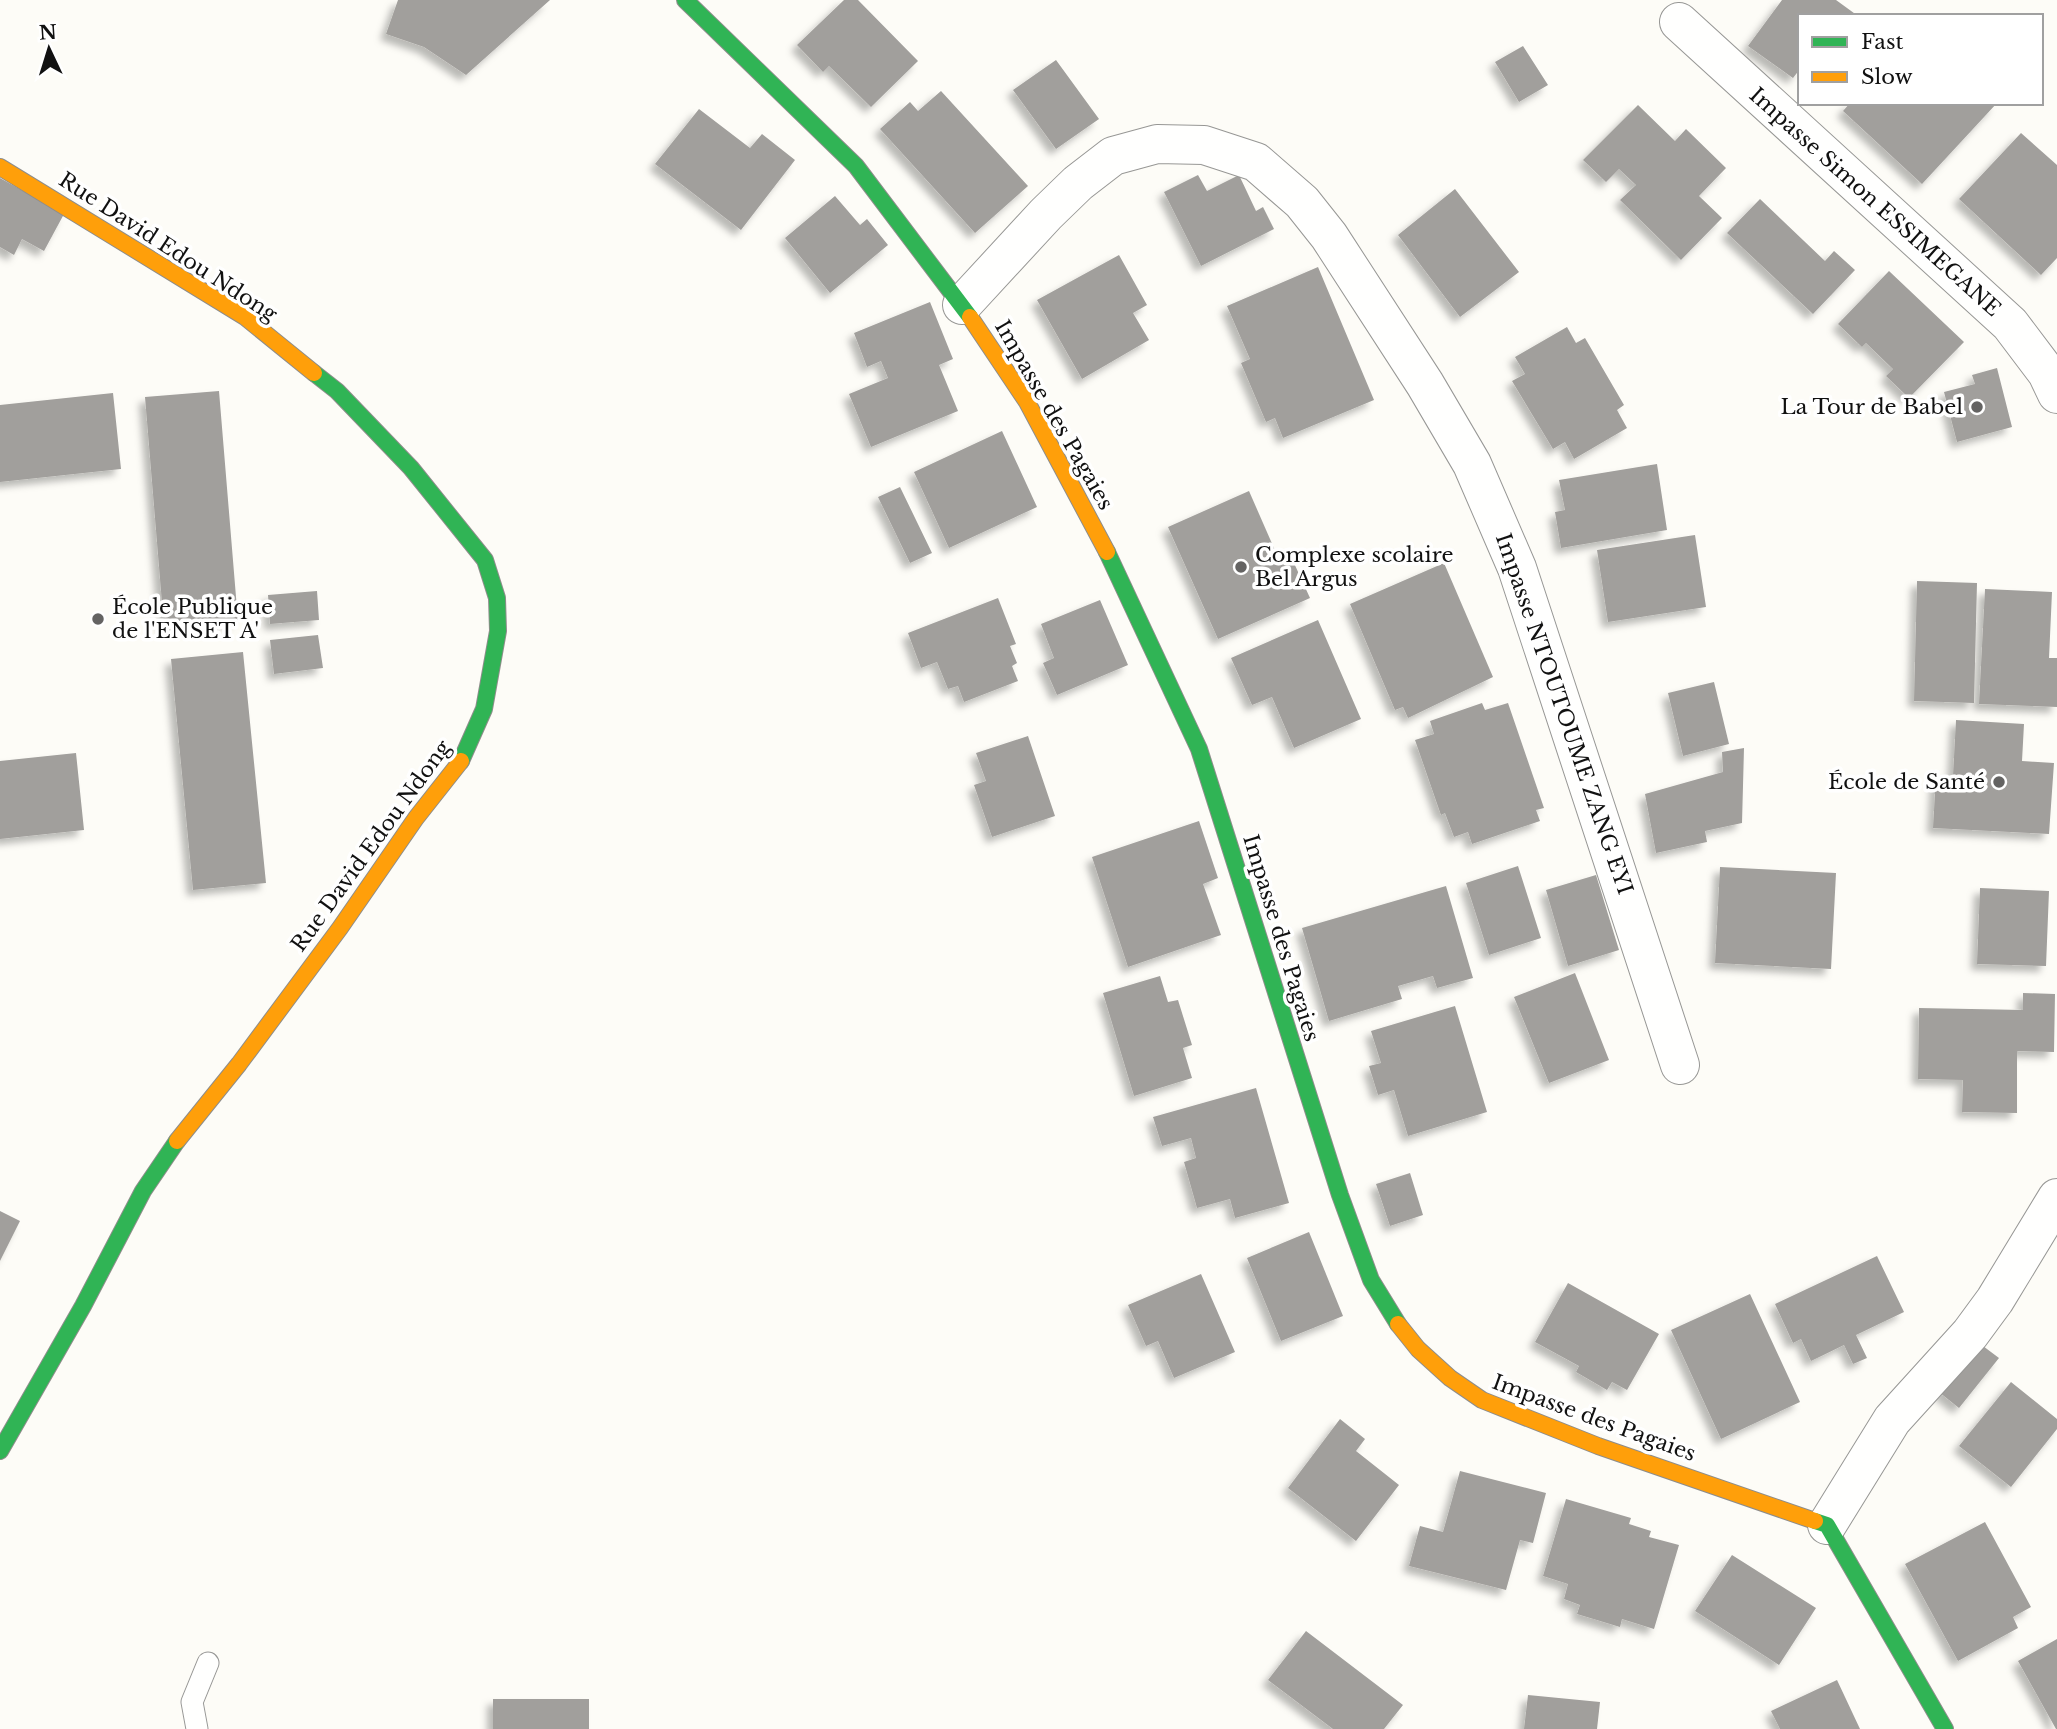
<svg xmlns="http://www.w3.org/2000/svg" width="2057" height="1729" viewBox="0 0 2057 1729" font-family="'Libre Baskerville',serif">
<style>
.building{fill:#a19f9c;filter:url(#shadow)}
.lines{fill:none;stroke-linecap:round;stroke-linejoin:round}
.lane-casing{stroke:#979795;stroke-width:23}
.street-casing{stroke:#979795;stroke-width:40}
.fast-casing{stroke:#8e8d8b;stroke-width:18}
.slow-casing{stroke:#8e8d8b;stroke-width:18}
.lane{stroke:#fffffe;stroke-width:21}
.street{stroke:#fffffe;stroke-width:38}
.fast{stroke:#30b455;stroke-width:16}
.slow{stroke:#ff9f0a;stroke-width:16}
.poi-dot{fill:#646362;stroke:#fff;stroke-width:2.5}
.labels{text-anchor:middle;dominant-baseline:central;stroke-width:7;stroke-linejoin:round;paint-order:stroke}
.street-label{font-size:21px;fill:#111;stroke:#fff}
.poi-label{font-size:21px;fill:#111;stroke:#fff;text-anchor:end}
</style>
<defs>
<filter id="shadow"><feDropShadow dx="-6" dy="6" stdDeviation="3.5" flood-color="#0004"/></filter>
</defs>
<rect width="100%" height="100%" fill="#fdfcf7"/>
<!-- building -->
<path class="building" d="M398,0H550L466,75L424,47L386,34Z
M844,0H858L918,61L871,107L829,66L823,72L797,45Z
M1782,0H1836L1858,16H1800V69L1793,78L1748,46Z
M1523,46L1548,85L1519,102L1495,62Z
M1056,60L1099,119L1056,149L1013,90Z
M941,91L1028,186L975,233L880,129L910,102L918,111Z
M1850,103H1997L1922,184L1843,111Z
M1638,105L1675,141L1686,129L1726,168L1699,196L1722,218L1681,260L1620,200L1636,185L1619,169L1606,182L1583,160Z
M699,109L750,148L762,134L795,160L741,230L655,164Z
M2021,133L2057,165V258L2041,275L1959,199Z
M1198,175L1207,191L1239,175L1256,211L1263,207L1274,229L1201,266L1164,192Z
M0,178L64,214L44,251L22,239L14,255L0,247Z
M1455,189L1519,272L1460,317L1398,235Z
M835,196L860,225L867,219L888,245L830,293L785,238Z
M1760,199L1825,261L1834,251L1855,270L1813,314L1727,233Z
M1119,255L1147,305L1133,313L1149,340L1082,379L1037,300Z
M1318,267L1374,400L1283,438L1275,418L1266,422L1241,363L1250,359L1227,306Z
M1889,271L1964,342L1909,398L1886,376L1893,369L1866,343L1862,347L1838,324Z
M930,302L953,359L939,365L958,411L871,447L849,394L888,378L881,361L867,367L854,333Z
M1567,327L1576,343L1585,338L1624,405L1617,410L1627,428L1574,459L1565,442L1553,449L1512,381L1525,374L1515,357Z
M1997,368L2012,427L1957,442L1944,392L1975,384L1972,375Z
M219,391L238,621L164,627L145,397Z
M113,393L121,469L0,482V405Z
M1002,431L1037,507L949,548L914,472Z
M1657,464L1667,530L1561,548L1555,512L1565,510L1559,480Z
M900,487L932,553L910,563L878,497Z
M1249,491L1277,555L1288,550L1310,598L1218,639L1168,527Z
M1695,535L1706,607L1608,622L1597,550Z
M1444,563L1493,677L1408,718L1403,707L1395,710L1350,604Z
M1917,581L1977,583L1974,703L1914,701Z
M1985,589L2052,592L2049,658H2057V707L1979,704Z
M317,591L319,620L270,624L268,595Z
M998,598L1016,644L1010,646L1017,663L1012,666L1018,681L964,702L958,686L948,689L937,662L921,668L908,633Z
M1100,600L1128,665L1057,695L1043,663L1054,658L1041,624Z
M1318,620L1361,719L1294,748L1272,697L1252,705L1231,658Z
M318,635L323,668L274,674L270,640Z
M243,652L266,883L193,890L171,659Z
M1714,682L1729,744L1683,756L1668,693Z
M1482,703L1485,710L1508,703L1544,808L1536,810L1540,821L1472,844L1468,832L1454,837L1445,813L1441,815L1415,740L1434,734L1430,721Z
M1956,720L2024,724L2022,761L2054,763L2049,834L1933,828L1936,776H1953Z
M1028,736L1055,816L992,837L974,785L986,781L976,753Z
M1744,748L1742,823L1705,831L1707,842L1656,853L1645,794L1723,772L1722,752Z
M76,753L84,830L0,839V761Z
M1199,821L1218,878L1203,884L1221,935L1128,967L1092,857Z
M1518,866L1541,938L1489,955L1466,883Z
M1720,867L1836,873L1831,969L1715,963Z
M1596,875L1619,950L1568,966L1546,890Z
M1446,886L1473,978L1437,988L1433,976L1398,986L1402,999L1329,1021L1302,928Z
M1980,888L2049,891L2046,966L1977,964Z
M1575,973L1609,1060L1549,1083L1514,997Z
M1160,976L1168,1002L1178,1000L1192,1045L1183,1048L1192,1078L1134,1096L1103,993Z
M2023,993L2055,994L2054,1052L2017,1051V1113L1962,1112L1963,1080L1918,1079L1919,1008L2023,1010Z
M1455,1006L1487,1112L1408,1136L1394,1090L1378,1095L1369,1066L1381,1063L1371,1031Z
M1256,1088L1289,1203L1235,1218L1230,1199L1197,1208L1184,1162L1196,1158L1191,1138L1162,1146L1153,1117Z
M1410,1173L1423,1215L1390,1226L1376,1184Z
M0,1211L20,1221L0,1261Z
M1309,1232L1343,1316L1281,1341L1247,1258Z
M1877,1256L1904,1312L1856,1335L1867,1358L1853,1364L1844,1345L1811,1361L1801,1339L1793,1343L1775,1304Z
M1201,1274L1235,1352L1174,1378L1158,1341L1146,1346L1128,1305Z
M1568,1283L1659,1334L1627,1390L1612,1382L1607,1390L1576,1372L1579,1366L1535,1342Z
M1750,1294L1800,1402L1721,1439L1671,1330Z
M1979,1343L1999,1358L1959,1408L1939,1392Z
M2011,1382L2057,1419V1429L2011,1487L1959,1446Z
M1340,1419L1365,1439L1356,1451L1399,1485L1356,1541L1288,1488Z
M1460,1471L1546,1493L1533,1543L1520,1540L1506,1590L1409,1566L1420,1526L1443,1532Z
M1566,1499L1631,1518L1629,1524L1651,1531L1649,1537L1679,1545L1654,1629L1622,1619L1620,1627L1577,1614L1580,1605L1564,1599L1568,1584L1543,1576Z
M1985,1522L2031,1607L2013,1617L2018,1628L1958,1661L1905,1564Z
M1732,1555L1816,1608L1779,1665L1695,1611Z
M1306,1631L1403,1705L1384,1729H1333L1268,1680Z
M2057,1639V1729H2056L2018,1661Z
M1837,1680L1860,1729H1780L1771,1711Z
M1528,1695L1600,1702L1597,1729H1524Z
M493,1699H589V1729H493Z"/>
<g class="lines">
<!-- lane casing -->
<g class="lane-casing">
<path id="lane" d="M197,1729L192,1702L208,1663"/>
</g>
<!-- street casing -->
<g class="street-casing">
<path id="street" d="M1679,22L2010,324L2047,373L2057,394
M962,305L1046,214L1078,183L1113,156L1157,144L1204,145L1256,162L1302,202L1329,236L1425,384L1472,464L1517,568L1680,1065
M1827,1525L1892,1420L1970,1334L1995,1300L2057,1198"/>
</g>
<!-- fast casing -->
<g class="fast-casing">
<path id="fast" d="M685,0L856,166L970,317
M314,373L337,391L411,468L485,560L497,598L498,631L484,709L461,761
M1107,552L1199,749L1340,1195L1371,1280L1398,1324
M0,1451L83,1306L143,1191L177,1141
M1815,1521L1827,1525L1945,1729"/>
</g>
<!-- slow casing -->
<g class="slow-casing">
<path id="slow" d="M0,167L245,317L314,373
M970,317L1027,402L1107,552
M177,1141L239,1064L340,928L416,818L461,761
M1398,1324L1418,1349L1450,1378L1482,1400L1598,1446L1815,1521"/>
</g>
<!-- lane -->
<use href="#lane" class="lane"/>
<!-- street -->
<use href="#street" class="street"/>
<!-- fast -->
<use href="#fast" class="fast"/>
<!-- slow -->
<use href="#slow" class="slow"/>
</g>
<!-- markers -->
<g class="poi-dot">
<circle cx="1977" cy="407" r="7"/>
<circle cx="1241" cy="567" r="7"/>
<circle cx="98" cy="619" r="7"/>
<circle cx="1999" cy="782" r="7"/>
</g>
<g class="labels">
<!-- street labels -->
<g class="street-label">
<text transform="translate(1875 202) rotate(42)">Impasse Simon ESSIMEGANE</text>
<text transform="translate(168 247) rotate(33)">Rue David Edou Ndong</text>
<text transform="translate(1054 415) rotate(60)">Impasse des Pagaies</text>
<text transform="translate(1564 714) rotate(71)">Impasse NTOUTOUME ZANG EYI</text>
<text transform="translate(371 846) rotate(-54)">Rue David Edou Ndong</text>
<text transform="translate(1281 938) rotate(73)">Impasse des Pagaies</text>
<text transform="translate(1594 1418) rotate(20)">Impasse des Pagaies</text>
</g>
<!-- poi labels -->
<g class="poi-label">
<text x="1963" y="407">La Tour de Babel</text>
<text x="1255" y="555" text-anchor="start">Complexe scolaire<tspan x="1255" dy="24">Bel Argus</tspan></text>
<text x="112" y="607" text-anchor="start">École Publique<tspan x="112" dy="24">de l'ENSET A'</tspan></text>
<text x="1985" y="782">École de Santé</text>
</g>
</g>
<!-- legend -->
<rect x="1798" y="14" width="245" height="91" fill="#ffffff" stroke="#a0a0a0" stroke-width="2"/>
<rect x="1812" y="37" width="35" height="10" fill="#30b455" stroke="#a0a0a0" stroke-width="2"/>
<text x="1861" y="49" font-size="21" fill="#111111">Fast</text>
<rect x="1812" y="72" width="35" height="10" fill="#ff9f0a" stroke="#a0a0a0" stroke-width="2"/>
<text x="1861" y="84" font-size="21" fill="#111111">Slow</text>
<!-- north arrow -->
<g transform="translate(49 49) rotate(356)" stroke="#ffffff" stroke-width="5" paint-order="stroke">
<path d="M0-5L12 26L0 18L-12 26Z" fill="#111111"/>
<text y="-10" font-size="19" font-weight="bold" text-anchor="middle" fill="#111111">N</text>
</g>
</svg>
